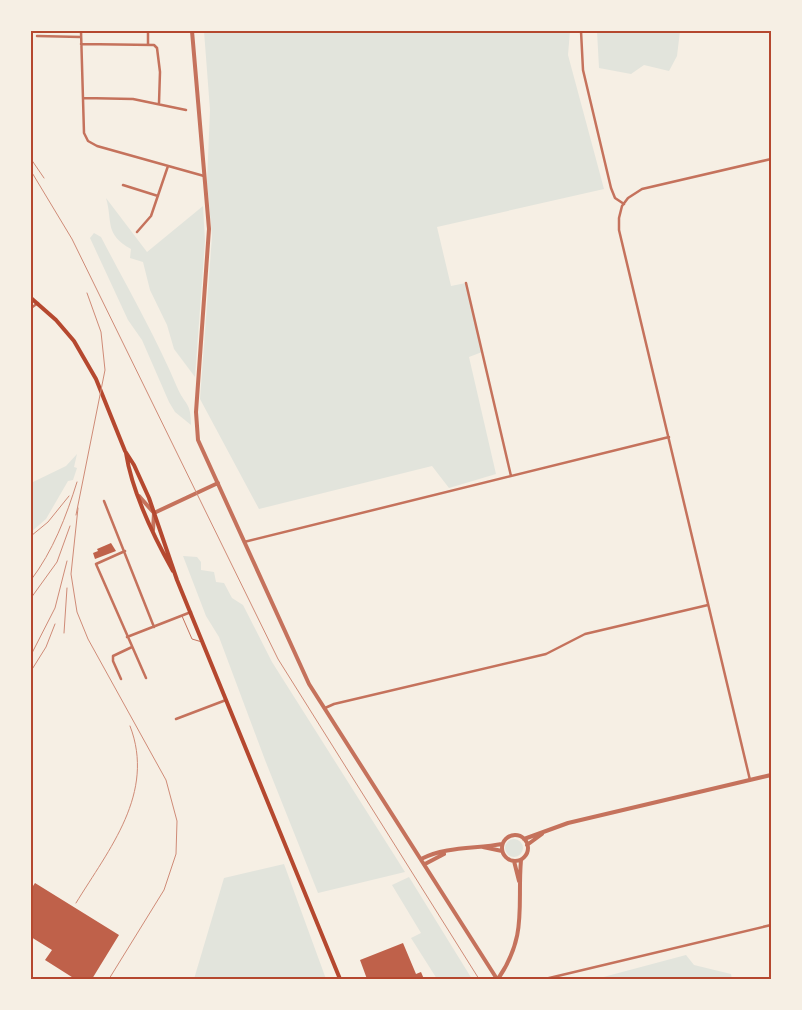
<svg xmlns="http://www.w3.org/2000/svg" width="802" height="1010" viewBox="0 0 802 1010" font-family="'Space Grotesk',sans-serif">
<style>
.green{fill:#e2e4dc}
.building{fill:#bf614a}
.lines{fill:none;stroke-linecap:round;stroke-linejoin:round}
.service{stroke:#c5725c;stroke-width:1}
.minor{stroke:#c5725c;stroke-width:2.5}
.tertiary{stroke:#c5725c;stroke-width:4}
.secondary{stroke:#b5482f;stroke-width:4}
.rail{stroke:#cf8b77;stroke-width:1}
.neatline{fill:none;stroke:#b5482f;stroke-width:2}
</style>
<rect width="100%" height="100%" fill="#f6efe4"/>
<!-- green -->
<path class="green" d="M204,31H570L568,55L604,189L437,227L451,286L466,283L482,352L469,357L496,474L449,488L432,466L259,509L200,399L212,236L207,182L210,110Z
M597,31H680L677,56L669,71L644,65L631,74L599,68Z
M106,198L147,252L203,206L205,241L195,377L174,349L167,325L150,290L143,262L130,258L131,249C104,234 113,222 106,198Z
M94,233L101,237C127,287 155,335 177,387C185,406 191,401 191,425L175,412L169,402L142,340L128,320L90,238Z
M77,454L74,467L77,468L73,480L68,481L46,519L31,532V483L66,466Z
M183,556L197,557L201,562V570L214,572L216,582L224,583L232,598L243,605L272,662L405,872L318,893L265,760L219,637L206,616Z
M505 848a9 9 0 1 1 18 0a9 9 0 1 1-18 0Z
M284,864L326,979H194L224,878Z
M409,877L472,979H437L411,938L421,933L392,885Z
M686,955L694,965L731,974L732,979H596Z"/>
<!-- building -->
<path class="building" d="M111,543L116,551L95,559L93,553L98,551L97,549Z
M35,883L119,935L92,979H75L45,960L52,950L31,937V889Z
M403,943L416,974L421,972L424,979H367L360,960Z"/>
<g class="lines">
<!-- service -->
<path class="service" d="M182,616L192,639L202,642"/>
<!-- minor -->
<path class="minor" d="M81,31L84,133L88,141L97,146L204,176
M581,31L583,70L611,188L615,198L624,204
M37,36L81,37
M81,44L154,45L157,48L160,72L159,103
M148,45V31
M84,98L133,99L186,110
M123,185L158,196
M137,232L151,216L168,166
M466,283L511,476
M31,308L38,303
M104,501L154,627
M244,542L669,437
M125,551L96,564L146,678
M127,637L191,612
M121,679L113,661V656L132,647
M325,708L334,704L546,654L585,634L708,605
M176,719L226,700
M750,780L619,230V218L622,206L628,198L642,189L771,159
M545,979L771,925"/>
<!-- tertiary -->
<path class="tertiary" d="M192,31L209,229L196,412L198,440L309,684L497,979
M139,496L154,513L153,530
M154,513L218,483
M502 848a13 13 0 1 1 26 0a13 13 0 1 1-26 0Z
M524,839L568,823L771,775
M527,845L542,834
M483,847L502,851
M421,859C446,846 476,849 502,844
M514,861L519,881
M425,864L444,854
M498,979C528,935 517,906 521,860"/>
<!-- secondary -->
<path class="secondary" d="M31,298L56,320L74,341L96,379L125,451L134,465L149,498L177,580L340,979
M126,453C132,492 154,537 173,571"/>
<!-- rail -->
<path class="rail" d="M31,159L44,178
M31,171L72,239L278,659L479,979
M78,508L71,574L77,612L88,639L166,780L177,821L176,854L164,890L109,979
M76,515L105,370L101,332L87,293
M31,536L48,522L69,496
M31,580C53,551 66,517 77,482
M31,598L57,562L70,526
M64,633L67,588
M31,655L55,608L67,561
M31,671L46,647L55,624
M76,903C109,849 156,793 130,726"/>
</g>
<!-- border -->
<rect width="802" height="1010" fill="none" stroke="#f6efe4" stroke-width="65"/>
<rect x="32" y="32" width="738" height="946" class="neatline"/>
</svg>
